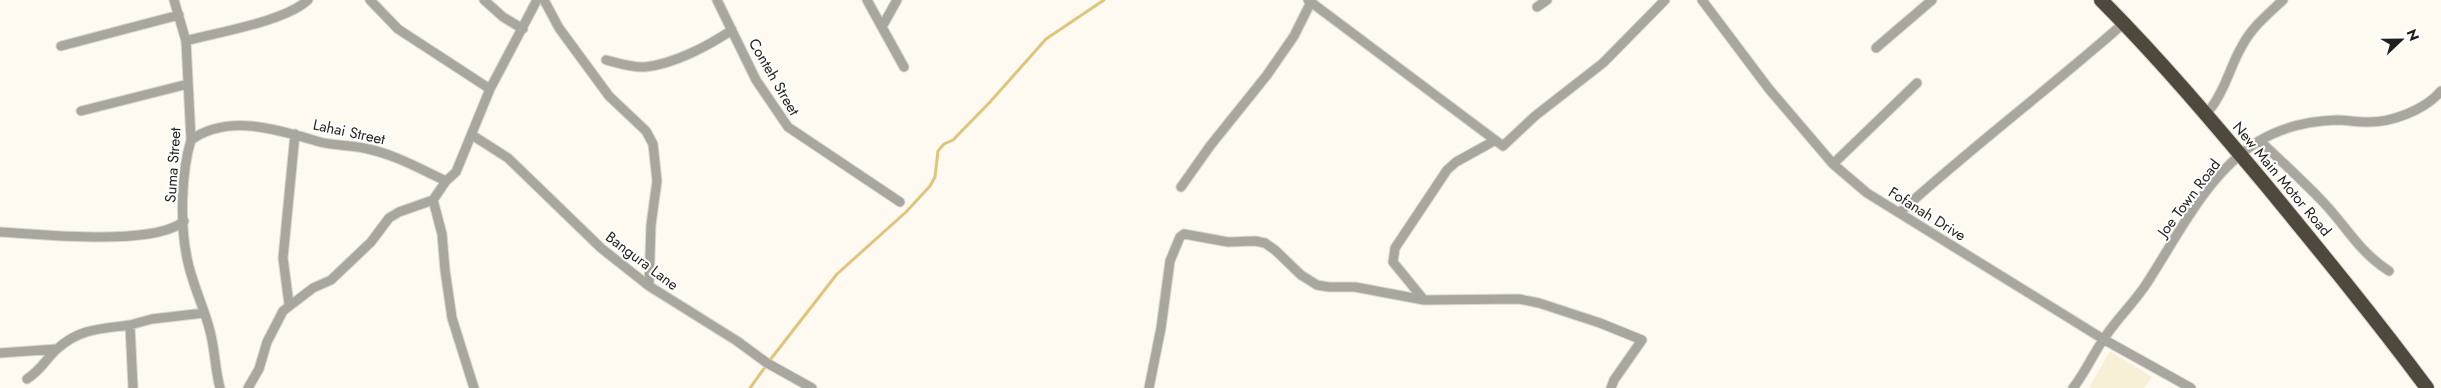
<svg xmlns="http://www.w3.org/2000/svg" width="2441" height="388" viewBox="0 0 2441 388" font-family="Jost,sans-serif">
<style>
.built{fill:#f8efd7}
.lines{fill:none;stroke-linecap:round;stroke-linejoin:round}
.stream{stroke:#e0c47a;stroke-width:3}
.minor-casing{stroke:#dbd7ce;stroke-width:11}
.highway-casing{stroke:#dbd7ce;stroke-width:16}
.minor{stroke:#a9a69f;stroke-width:9}
.highway{stroke:#4e493c;stroke-width:14}
.labels{text-anchor:middle;dominant-baseline:central;stroke-width:4;stroke-linejoin:round;paint-order:stroke}
.street-label{font-size:15px;fill:#211f19;stroke:#fff}
</style>
<rect width="100%" height="100%" fill="#fefaf1"/>
<!-- built -->
<path class="built" d="M2110,351L2152,377L2144,388H2089Z"/>
<g class="lines">
<!-- stream -->
<path class="stream" d="M770,360L837,274L906,212L930,186L935,177L938,151L944,144L953,140L990,102L1046,39L1104,0
M750,388L765,367"/>
<!-- minor casing -->
<g class="minor-casing">
<path id="minor" d="M174,0L186,41L191,140C181,173 180,225 187,258C192,284 204,307 210,331C215,350 215,369 220,388
M370,0L398,29L490,89
M484,0L503,17L523,29
M544,0L559,28L609,96L646,131L653,144L657,181L651,225L649,286
M717,0L756,80L788,127L900,202
M867,0L904,67
M1308,0L1503,146L1535,116L1603,63L1665,0
M1702,0L1769,89L1833,164L1867,193L2103,339L2191,388
M1537,7L1547,0
M883,25L897,0
M186,41C218,32 284,22 308,0
M61,46L179,15
M1876,48L1932,0
M606,60C618,63 633,68 645,67C674,64 708,46 732,30
M2211,108C2226,89 2230,66 2242,46C2252,27 2268,14 2283,0
M81,111L188,84
M472,135L508,158L601,248L649,286L737,341L767,363L812,388
M191,140C229,113 279,130 320,142C335,146 353,145 368,149C396,155 420,169 446,181L456,172L490,89L537,0
M2260,141C2281,161 2303,181 2323,202C2347,227 2358,251 2389,271
M1833,164L1917,83
M1181,187L1210,146L1267,75L1294,36L1311,2
M433,200L442,234L445,270L452,318L474,388
M1899,213C1972,147 2050,88 2124,23
M0,232C40,234 154,247 184,221
M1424,300L1393,262L1395,248L1447,170L1456,162L1494,141
M289,304L283,258L295,134
M0,353L57,349
M27,379C42,369 45,360 57,349C80,328 101,329 130,325
M133,388L130,325L152,319L204,313
M248,388L259,369L267,342L283,311L313,288L331,280L371,242L389,218L399,212L433,200L446,181
M1149,388L1161,328L1170,261L1180,237L1184,234L1228,242L1255,241L1265,243L1275,250L1301,275L1317,285L1329,287H1355L1424,300L1519,299L1539,303L1600,323L1642,340L1614,380L1611,388
M2073,388C2085,373 2092,356 2103,340C2115,321 2132,305 2145,286C2178,236 2207,173 2259,141C2282,127 2310,121 2336,120C2346,120 2356,122 2366,122C2391,123 2425,110 2441,91"/>
</g>
<!-- highway casing -->
<g class="highway-casing">
<path id="highway" d="M2101,0C2159,58 2212,121 2265,184C2320,251 2375,318 2427,388"/>
</g>
<!-- minor -->
<use href="#minor" class="minor"/>
<!-- highway -->
<use href="#highway" class="highway"/>
</g>
<g class="labels">
<!-- street labels -->
<g class="street-label">
<text transform="translate(774 77) rotate(60)">Conteh Street</text>
<text transform="translate(349 132) rotate(12)">Lahai Street</text>
<text transform="translate(173 165) rotate(-86)">Suma Street</text>
<text transform="translate(2282 179) rotate(50)">New Main Motor Road</text>
<text transform="translate(2189 198) rotate(-53)">Joe Town Road</text>
<text transform="translate(1927 214) rotate(32)">Fofanah Drive</text>
<text transform="translate(642 261) rotate(37)">Bangura Lane</text>
</g>
</g>
<!-- north arrow -->
<g transform="translate(2401 40) rotate(68)" stroke="#ffffff" stroke-width="4" paint-order="stroke">
<path d="M0-4L9 19L0 12L-9 19Z" fill="#211f19"/>
<text y="-8" font-size="14" font-weight="bold" text-anchor="middle" fill="#211f19">N</text>
</g>
</svg>
